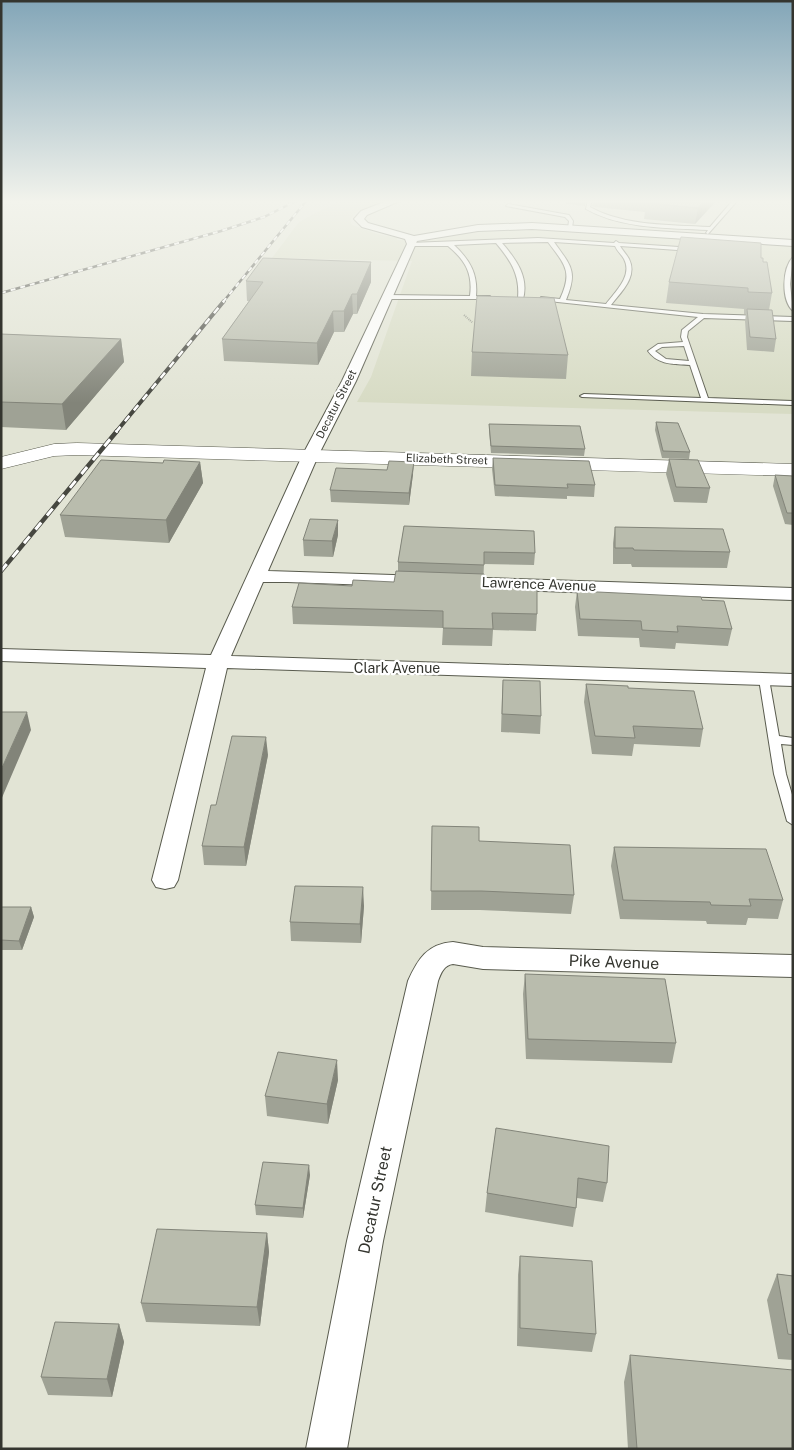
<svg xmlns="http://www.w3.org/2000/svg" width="794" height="1450" viewBox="0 0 794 1450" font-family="'Public Sans',sans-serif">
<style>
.built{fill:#d7dbc4}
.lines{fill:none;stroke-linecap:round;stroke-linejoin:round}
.service-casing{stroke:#595b4e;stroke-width:2}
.minor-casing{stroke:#595b4e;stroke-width:2}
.tertiary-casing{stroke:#595b4e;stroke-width:1}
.path{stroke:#888a7f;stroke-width:2;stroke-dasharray:1 1;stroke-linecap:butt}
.service{fill:#fff;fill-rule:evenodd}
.minor{fill:#fff;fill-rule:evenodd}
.tertiary{fill:#fff;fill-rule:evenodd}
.rail-far2-casing{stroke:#464740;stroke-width:2.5}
.rail-far1-casing{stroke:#464740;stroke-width:4}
.rail-casing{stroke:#464740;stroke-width:4.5}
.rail-far2{stroke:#fff;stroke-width:2;stroke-dasharray:5;stroke-linecap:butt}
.rail-far1{stroke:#fff;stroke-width:2.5;stroke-dasharray:7;stroke-linecap:butt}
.rail{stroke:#fff;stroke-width:3;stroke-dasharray:9;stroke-linecap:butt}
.wall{fill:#9fa295}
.shaded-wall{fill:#828479}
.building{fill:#b9bcad;stroke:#828479}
.labels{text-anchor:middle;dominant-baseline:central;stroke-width:4.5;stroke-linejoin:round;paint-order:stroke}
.far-street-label{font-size:11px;fill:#34352f;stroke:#fff}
.street-label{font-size:14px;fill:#34352f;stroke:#fff}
.near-street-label{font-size:16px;fill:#34352f;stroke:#fff}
</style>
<rect width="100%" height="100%" fill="#e2e4d5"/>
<!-- built -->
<path class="built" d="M345,200H388L357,211L350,220L352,225L377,234L398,238L397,240H435L458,234L501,228L550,229L793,246V414L357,402L371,377L412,261L272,258L299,222L323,209Z"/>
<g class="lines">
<!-- service casing -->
<g class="service-casing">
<path id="service" d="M588,200H592L590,207C623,226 673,225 710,227L733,200H738L708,234L706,233L708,230C669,228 621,229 586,209Z
M508,204L569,215L573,221L572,228L570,229L568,228L569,221L565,217L506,206Z
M538,238L614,243L616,241L619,243L694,248L692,251L620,246C623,251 627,255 629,259C638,277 621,292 611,305L703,314L793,317V321L704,318L688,331L687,337L708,398L793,401V405L582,397L580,396L584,394L701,398L690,365C674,364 658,365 648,351L658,344L683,342L681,337L682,330L698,317L539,300L541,297L560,299C573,271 565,265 548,242L502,243C516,259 529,277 523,299L518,298C520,275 511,261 496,243L454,245C470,260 478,274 476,296H490L492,299H387L384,297L387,295L470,296C473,273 465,260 448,246H412L410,243ZM554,242L615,246C617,251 621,254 624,259C633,276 615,292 606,304L566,300C578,271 571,266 554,242ZM684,346L689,361L666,359L655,351L662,347Z
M793,257L790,284L793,311C781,301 782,268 793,257Z
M764,676L769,679L779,736L793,738V745L781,744L786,774L793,798V825L787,821L774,774L759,679Z"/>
</g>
<!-- minor casing -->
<g class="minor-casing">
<path id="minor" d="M389,200H402L367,215L364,219L368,223L414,236L478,225L532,223L793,240V246L532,229L478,231L417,241L356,381L318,456L268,571L793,588V600L287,582H263L231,656L793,674V686L227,668L178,880L174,887L165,889L156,887L152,880L206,668L1,661V649L211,655L302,456L342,381L407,244L405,239L362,227L354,219L361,211Z
M453,942L483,947L793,955V977L483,969L453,964C444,965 441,973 438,981L383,1241L347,1449H306L347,1241L408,981C418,959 427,944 453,942Z"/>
</g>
<!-- tertiary casing -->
<g class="tertiary-casing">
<path id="tertiary" d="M77,443L793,464V476L77,455L54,456L1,469V457L54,444Z"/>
</g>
<!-- path -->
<path class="path" d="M464,315L473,323"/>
<!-- service -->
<use href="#service" class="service"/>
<!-- minor -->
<use href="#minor" class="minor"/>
<!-- tertiary -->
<use href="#tertiary" class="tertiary"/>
<!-- rail-far2 casing -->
<g class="rail-far2-casing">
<path id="rail-far2" d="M1,293L221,231L264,217L298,200
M223,302L307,200"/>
</g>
<!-- rail-far1 casing -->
<g class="rail-far1-casing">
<path id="rail-far1" d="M116,432L224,301"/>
</g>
<!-- rail casing -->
<g class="rail-casing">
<path id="rail" d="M1,571L117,431"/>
</g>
<!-- rail-far2 -->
<use href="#rail-far2" class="rail-far2"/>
<!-- rail-far1 -->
<use href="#rail-far1" class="rail-far1"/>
<!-- rail -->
<use href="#rail" class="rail"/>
</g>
<!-- wall -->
<path class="wall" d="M566,200H586L585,206L566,204Z
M593,200H717L695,224L644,219L645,212L595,207L592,206Z
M761,258L763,262L772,293L769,310L776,339L774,352L747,350L745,321L746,314H744V309L666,303L669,282Z
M371,262V282L357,314H353L344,332H334L318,365L224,361L222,339L249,301H247L246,281Z
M1,334L121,339L124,362L66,430L1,427Z
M472,352L568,355L566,379L471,376Z
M656,422L690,452L689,459L662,458L655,430Z
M489,424L585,449L584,456L491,453L489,431Z
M493,458L595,485L594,497L567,496V499L495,496L492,469Z
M669,459L710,488L707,503L674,502L666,474Z
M200,462L203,483L169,543L65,537L60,515Z
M413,474L409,505L331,502L330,490Z
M775,475L793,476V525L785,524L773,486Z
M404,526L535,553L534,565L484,564L483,586L537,614L536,631L493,630L492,646L442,645L443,628L293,624L292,607L352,586L394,582L398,571V562Z
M615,527L730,552L727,568L632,567L631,564H613V543Z
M338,535L333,557L304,556L303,540Z
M577,591L702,600L732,629L728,646L676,643L675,649L640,647L639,638L578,636L575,607Z
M503,680L541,716L540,734L501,732L502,697Z
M586,684L628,688L703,729L700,747L634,744L632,756L592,754L584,702Z
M268,755L246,866L204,865L202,846Z
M432,826L479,841L574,895L571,914L480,910H431Z
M614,847L783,900L778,919L748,918L746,925L707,924L706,921L620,919L611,866Z
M364,906L361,943L291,941L290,922Z
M1,907H31L34,917L22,950H1Z
M525,974L676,1043L672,1063L526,1059L523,994Z
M338,1080L328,1124L267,1116L265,1096Z
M496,1128L607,1183L603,1202L577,1198L576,1208L573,1227L485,1212L487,1193Z
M310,1175L303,1218L256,1215L255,1205Z
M267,1233L269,1252L260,1326L146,1322L141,1303Z
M520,1256L596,1334L592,1352L517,1346L518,1275Z
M777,1274L793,1276V1360L778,1359L767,1300Z
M119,1324L124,1342L112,1397L48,1395L41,1377Z
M630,1355L793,1449H628L624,1382Z"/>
<!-- shaded-wall -->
<path class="shaded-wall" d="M705,200H717L695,224L698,208Z
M371,262V282L357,314V294Z
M352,294L353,314L344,332V311Z
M333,311L334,332L318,365L317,343Z
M121,339L124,362L66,430L62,404Z
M200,462L203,483L169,543L166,520Z
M414,462L413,474L409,505V493Z
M338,520V535L333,557L332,541Z
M27,712L31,730L1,800V770Z
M266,737L268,755L246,866L244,847Z
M363,887L364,906L361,943L360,924Z
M31,907L34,917L22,950L19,941Z
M337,1060L338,1080L328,1124L327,1104Z
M309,1165L310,1175L303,1218V1208Z
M267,1233L269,1252L260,1326L257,1307Z
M119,1324L124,1342L112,1397L107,1379Z"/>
<!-- building -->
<path class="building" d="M649,200H705L698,208L646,203Z
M681,237L761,243V258H763V262H767L772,293L748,292V288L669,282Z
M263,258L371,262L357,294H352L344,311H333L317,343L222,339L263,282L246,281Z
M477,296L554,298L568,355L472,352Z
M747,309L772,310L776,339L750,337Z
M1,334L121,339L62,404L1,402Z
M656,422L678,423L690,452L663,451Z
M489,424L580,426L585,449L491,446Z
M493,458L589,461L595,485L567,484L568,488L495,485Z
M669,459L698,460L710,488L676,487Z
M101,460L163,463L164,460L200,462L166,520L60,515Z
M389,461L414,462L409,493L330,490L336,468L387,470Z
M775,475L793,476V513H787Z
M310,519L338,520L332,541L303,540Z
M404,526L534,531L535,553L484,552V565L398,562Z
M615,527L723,529L730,552L634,550L633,548H615Z
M396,571L484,574L483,586L537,589V614L492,613L493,629L443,628V611L292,607L299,583L352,586L353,580L394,582Z
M577,591L701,597L702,600L724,601L732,629L677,626L678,632L642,630L641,621L580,619Z
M503,680L540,681L541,716L502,714Z
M586,684L628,686V688L694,691L703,729L633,726L635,738L595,736Z
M1,712H27L1,770Z
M232,736L266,737L244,847L202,846L211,805H216Z
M432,826L479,827V841L570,845L574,895L481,891H431Z
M614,847L766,849L783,900L749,899L751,906L711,905L710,902L623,900Z
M295,886L363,887L360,924L290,922Z
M1,907H31L19,941L1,940Z
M525,974L665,979L676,1043L528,1039Z
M278,1052L337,1060L327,1104L265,1096Z
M496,1128L609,1146L607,1183L578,1178L576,1208L487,1193Z
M263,1162L309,1165L303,1208L255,1205Z
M157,1229L267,1233L257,1307L141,1303Z
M520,1256L592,1261L596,1334L520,1328Z
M777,1274L793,1276V1335L788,1334Z
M55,1322L119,1324L107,1379L41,1377Z
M630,1355L793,1370V1449H637Z"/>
<!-- sky -->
<linearGradient id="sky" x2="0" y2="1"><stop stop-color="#83a6b8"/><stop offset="0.5" stop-color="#f2f3ec"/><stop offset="1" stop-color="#f2f3ec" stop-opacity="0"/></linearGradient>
<rect width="794" height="403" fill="url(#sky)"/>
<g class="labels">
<!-- far-street labels -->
<g class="far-street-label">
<text transform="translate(336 404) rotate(-63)">Decatur Street</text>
<text transform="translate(447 459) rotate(2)">Elizabeth Street</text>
</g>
<!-- street labels -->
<g class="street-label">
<text transform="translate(539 584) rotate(2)">Lawrence Avenue</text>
<text x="397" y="668">Clark Avenue</text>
</g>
<!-- near-street labels -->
<g class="near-street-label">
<text transform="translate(614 962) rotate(2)">Pike Avenue</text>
<text transform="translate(375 1200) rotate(-78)">Decatur Street</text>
</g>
</g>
<!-- border -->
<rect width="794" height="1450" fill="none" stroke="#34352f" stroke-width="5"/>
</svg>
